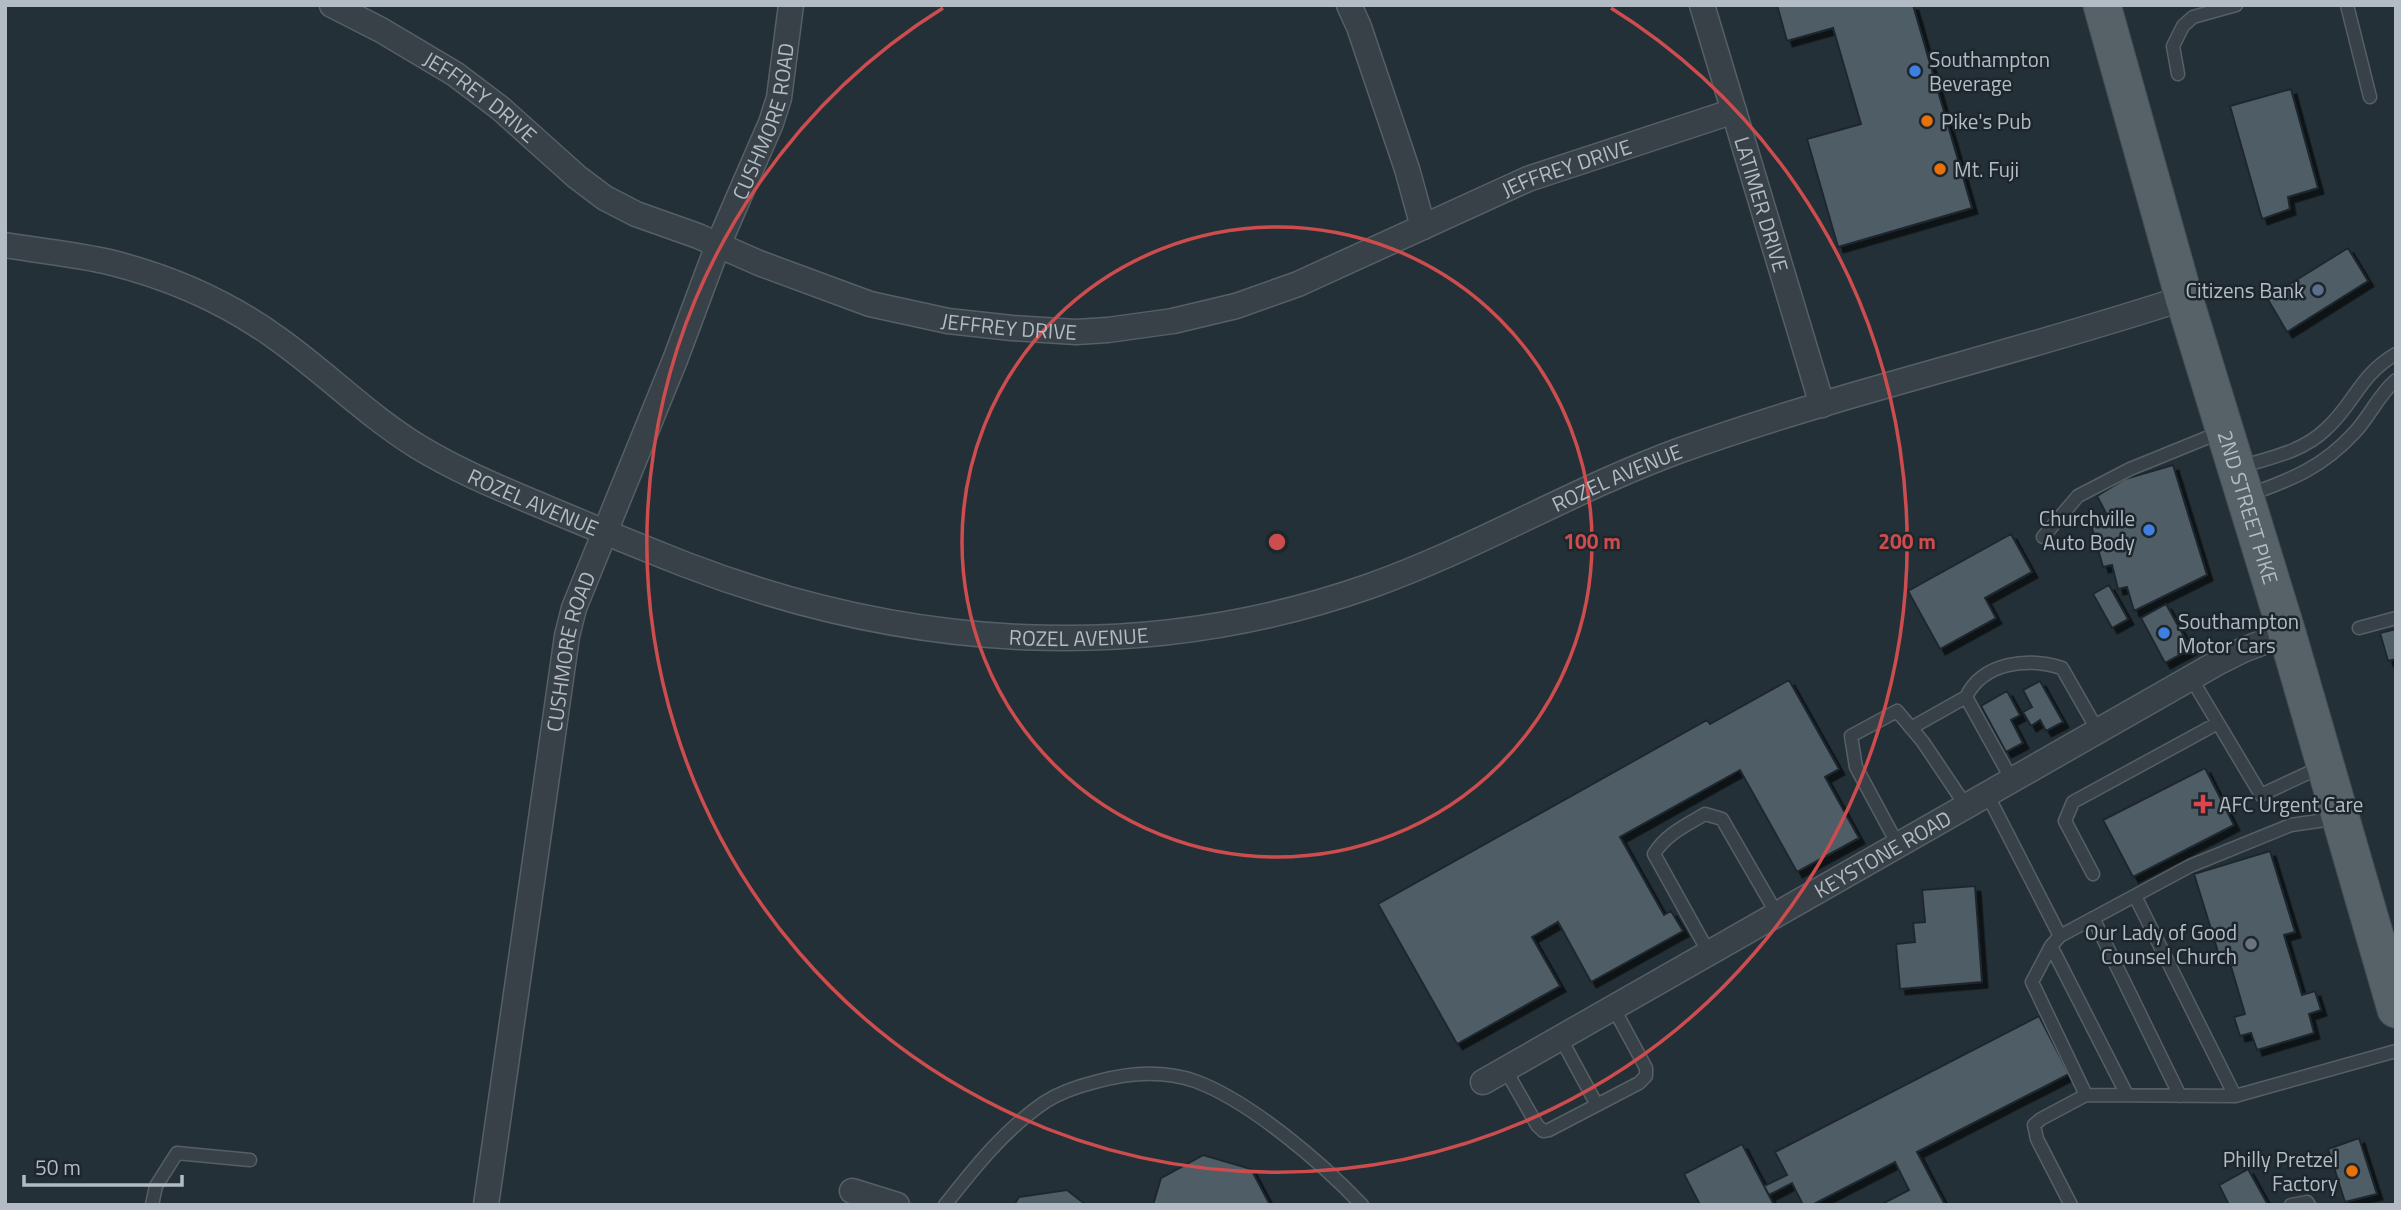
<svg xmlns="http://www.w3.org/2000/svg" width="2401" height="1210" viewBox="0 0 2401 1210" font-family="'Titillium Web',sans-serif">
<style>
.building{fill:#505d66;stroke:#1f282f;stroke-width:2;filter:url(#shadow)}
.lines{fill:none;stroke-linecap:round;stroke-linejoin:round}
.lane-casing{stroke:#565f66;stroke-width:15}
.street-casing{stroke:#565f66;stroke-width:27}
.primary-casing{stroke:#444d54;stroke-width:39}
.lane{stroke:#384148;stroke-width:12}
.street{stroke:#384148;stroke-width:24}
.primary{stroke:#566168;stroke-width:37}
.ring{fill:none;stroke:#cd4d4f;stroke-width:3.5}
.shop-dot{fill:#3f7fe0;stroke:#1d262d;stroke-width:2.5}
.food-dot{fill:#e8710a;stroke:#1d262d;stroke-width:2.5}
.service-dot{fill:#5c6f8a;stroke:#1d262d;stroke-width:2.5}
.health-dot{fill:#e0444e;stroke:#1d262d;stroke-width:2.5}
.worship-dot{fill:#6b7280;stroke:#1d262d;stroke-width:2.5}
.labels{text-anchor:middle;dominant-baseline:central;stroke-width:5;stroke-linejoin:round;paint-order:stroke}
.poi-label{font-size:21px;fill:#b3bcc4;stroke:#1d262d;text-anchor:start}
.street-label{font-size:21px;fill:#b3bcc4;stroke:#1d262d}
.centre{fill:#cd4d4f;stroke:#1d262d;stroke-width:3.5}
.ring-label{font-size:21px;text-anchor:middle;font-weight:bold;fill:#cd4d4f;stroke:#1d262d;stroke-width:5;stroke-linejoin:round;paint-order:stroke}
</style>
<defs>
<filter id="shadow"><feDropShadow dx="5.5" dy="5.5" stdDeviation="0" flood-color="#0009"/></filter>
</defs>
<rect width="100%" height="100%" fill="#243037"/>
<!-- building -->
<path class="building" d="M1777,5H1913L1972,208L1838,247L1807,139L1861,124L1833,28L1787,41Z
M2291,89L2318,188L2288,197L2290,209L2262,219L2230,106Z
M2348,248L2368,281L2287,332L2267,298Z
M2173,465L2207,575L2134,611L2127,587L2118,589L2112,565L2103,567L2090,521L2108,517L2097,496L2125,479Z
M2011,534L2032,572L1985,598L1996,618L1940,649L1908,591Z
M2109,585L2128,619L2112,628L2093,594Z
M2166,604L2191,649L2165,663L2141,618Z
M2396,629V659L2388,661L2380,633Z
M1789,680L1839,769L1825,777L1859,838L1797,872L1740,770L1620,837L1664,915L1671,911L1683,931L1591,982L1558,922L1532,937L1560,986L1457,1044L1378,904L1707,720L1710,724Z
M2040,681L2063,722L2046,731L2040,720L2031,726L2023,712L2032,707L2023,690Z
M2007,691L2020,715L2011,720L2023,743L2006,752L1981,706Z
M2205,768L2234,825L2133,877L2103,820Z
M2270,851L2295,932L2284,935L2302,995L2315,991L2321,1010L2309,1014L2314,1033L2257,1050L2251,1033L2240,1036L2234,1017L2245,1014L2227,953L2219,955L2194,874Z
M1975,886L1982,982L1900,989L1896,944L1915,942L1913,923L1925,922L1922,890Z
M2039,1016L2069,1074L1917,1152L1945,1205H1880L1909,1190L1895,1162L1812,1205H1803L1792,1183L1769,1195L1764,1186L1787,1175L1775,1152Z
M2359,1138L2377,1194L2345,1202L2328,1149Z
M1742,1144L1774,1205H1700L1684,1174Z
M1203,1155L1251,1169L1270,1205H1153L1161,1178Z
M2248,1169L2268,1205H2229L2219,1185Z
M1067,1190L1086,1205H1014L1019,1197Z"/>
<g class="lines">
<!-- lane casing -->
<g class="lane-casing">
<path id="lane" d="M2347,5L2370,97
M2178,74L2173,46L2183,26L2193,17L2236,5
M2240,467C2269,458 2302,452 2325,430C2354,405 2359,375 2396,354
M2248,495C2293,479 2323,467 2355,432C2370,416 2379,394 2396,380
M2043,537L2078,496L2130,469L2221,432
M2359,628L2396,618
M2191,678L2218,723
M1911,728L1966,697
M2012,780L1966,697C1983,662 2028,657 2062,668L2098,731
M1987,794L2060,936L2051,946L2032,982L2086,1095L2235,1096L2396,1051
M1898,845L1856,767L1851,736L1897,711L1923,742L1966,806
M2093,874L2065,821L2073,802L2218,723L2261,795L2321,767
M2135,896L2235,1096
M2093,918L2180,1096
M2060,936L2190,866L2291,825L2339,818
M2051,946L2127,1095
M1709,953L1654,854C1665,835 1686,825 1705,814L1722,819L1777,914
M1560,1037L1597,1105
M1505,1069L1537,1125L1543,1131L1549,1130L1639,1083L1646,1076V1068L1613,1007
M152,1205L156,1186L177,1153L250,1160
M945,1205C975,1167 1005,1129 1045,1102C1059,1093 1079,1086 1095,1082C1127,1073 1163,1070 1195,1081C1250,1101 1322,1163 1362,1205
M2071,1205L2037,1139L2034,1125L2041,1119L2086,1095
M2291,1205L2307,1202L2309,1205"/>
</g>
<!-- street casing -->
<g class="street-casing">
<g id="street">
<path id="s1" d="M332,5L381,30L455,74L500,108L577,177L605,198L636,214L698,236L759,263L870,304L948,321L1012,328L1076,332L1108,330L1173,321L1236,306L1298,284L1528,179L1734,111"/>
<path d="M1349,5L1359,27L1407,169L1423,227"/>
<path id="s2" d="M1702,5L1822,405"/>
<path id="s3" d="M5,245C40,251 75,254 109,262C170,277 227,302 278,339C326,373 367,415 417,446C461,473 507,491 554,511C597,529 641,547 684,564C907,650 1142,666 1370,586C1477,548 1574,489 1681,450C1846,391 2018,353 2184,298"/>
<path id="s4" d="M1483,1082L2217,663L2243,650L2287,633"/>
<path d="M852,1191L897,1205"/>
<path id="s5" d="M486,1205L567,636L574,608L675,360L718,245L771,123L779,98L791,5"/>
</g>
</g>
<!-- primary casing -->
<g class="primary-casing">
<g id="primary">
<path id="s6" d="M2102,5L2184,298L2287,633L2396,1009"/>
</g>
</g>
<!-- lane -->
<use href="#lane" class="lane"/>
<!-- street -->
<use href="#street" class="street"/>
<!-- primary -->
<use href="#primary" class="primary"/>
</g>
<!-- distance rings -->
<g class="ring">
<circle cx="1277" cy="542" r="315"/>
<path d="M1611 8A630 630 0 1 1 943 8"/>
</g>
<!-- markers -->
<g class="shop-dot">
<circle cx="1915" cy="71" r="7"/>
<circle cx="2149" cy="530" r="7"/>
<circle cx="2164" cy="633" r="7"/>
</g>
<g class="food-dot">
<circle cx="1927" cy="121" r="7"/>
<circle cx="1940" cy="169" r="7"/>
<circle cx="2352" cy="1171" r="7"/>
</g>
<circle class="service-dot" cx="2318" cy="290" r="7"/>
<path class="health-dot" d="M2199.5 793.5h7v7h7v7h-7v7h-7v-7h-7v-7h7z"/>
<circle class="worship-dot" cx="2251" cy="944" r="7"/>
<g class="labels">
<!-- poi labels -->
<g class="poi-label">
<text x="1929" y="59">Southampton<tspan x="1929" dy="24">Beverage</tspan></text>
<text x="1941" y="121">Pike's Pub</text>
<text x="1954" y="169">Mt. Fuji</text>
<text x="2304" y="290" text-anchor="end">Citizens Bank</text>
<text x="2135" y="518" text-anchor="end">Churchville<tspan x="2135" dy="24">Auto Body</tspan></text>
<text x="2178" y="621">Southampton<tspan x="2178" dy="24">Motor Cars</tspan></text>
<text x="2219" y="804">AFC Urgent Care</text>
<text x="2237" y="932" text-anchor="end">Our Lady of Good<tspan x="2237" dy="24">Counsel Church</tspan></text>
<text x="2338" y="1159" text-anchor="end">Philly Pretzel<tspan x="2338" dy="24">Factory</tspan></text>
</g>
<!-- street labels -->
<g class="street-label">
<text stroke="none"><textPath href="#s1" startOffset="175">JEFFREY DRIVE</textPath></text>
<text stroke="none"><textPath href="#s5" startOffset="1127">CUSHMORE ROAD</textPath></text>
<text stroke="none"><textPath href="#s1" startOffset="1351">JEFFREY DRIVE</textPath></text>
<text stroke="none"><textPath href="#s2" startOffset="208">LATIMER DRIVE</textPath></text>
<text stroke="none"><textPath href="#s1" startOffset="763">JEFFREY DRIVE</textPath></text>
<text stroke="none"><textPath href="#s3" startOffset="1731">ROZEL AVENUE</textPath></text>
<text stroke="none"><textPath href="#s3" startOffset="597">ROZEL AVENUE</textPath></text>
<text stroke="none"><textPath href="#s6" startOffset="523">2ND STREET PIKE</textPath></text>
<text stroke="none"><textPath href="#s3" startOffset="1164">ROZEL AVENUE</textPath></text>
<text stroke="none"><textPath href="#s5" startOffset="560">CUSHMORE ROAD</textPath></text>
<text stroke="none"><textPath href="#s4" startOffset="460">KEYSTONE ROAD</textPath></text>
</g>
</g>
<circle cx="1277" cy="542" r="10" class="centre"/>
<g class="ring-label">
<text x="1592" y="549">100 m</text>
<text x="1907" y="549">200 m</text>
</g>
<!-- border -->
<rect width="2401" height="1210" fill="none" stroke="#b3bcc4" stroke-width="14"/>
<!-- scale -->
<path d="M24 1175v10h158v-10" fill="none" stroke="#b3bcc4" stroke-width="3.5"/>
<text x="35" y="1175" font-size="21" fill="#b3bcc4" stroke="#1d262d" stroke-width="5" paint-order="stroke">50 m</text>
</svg>
